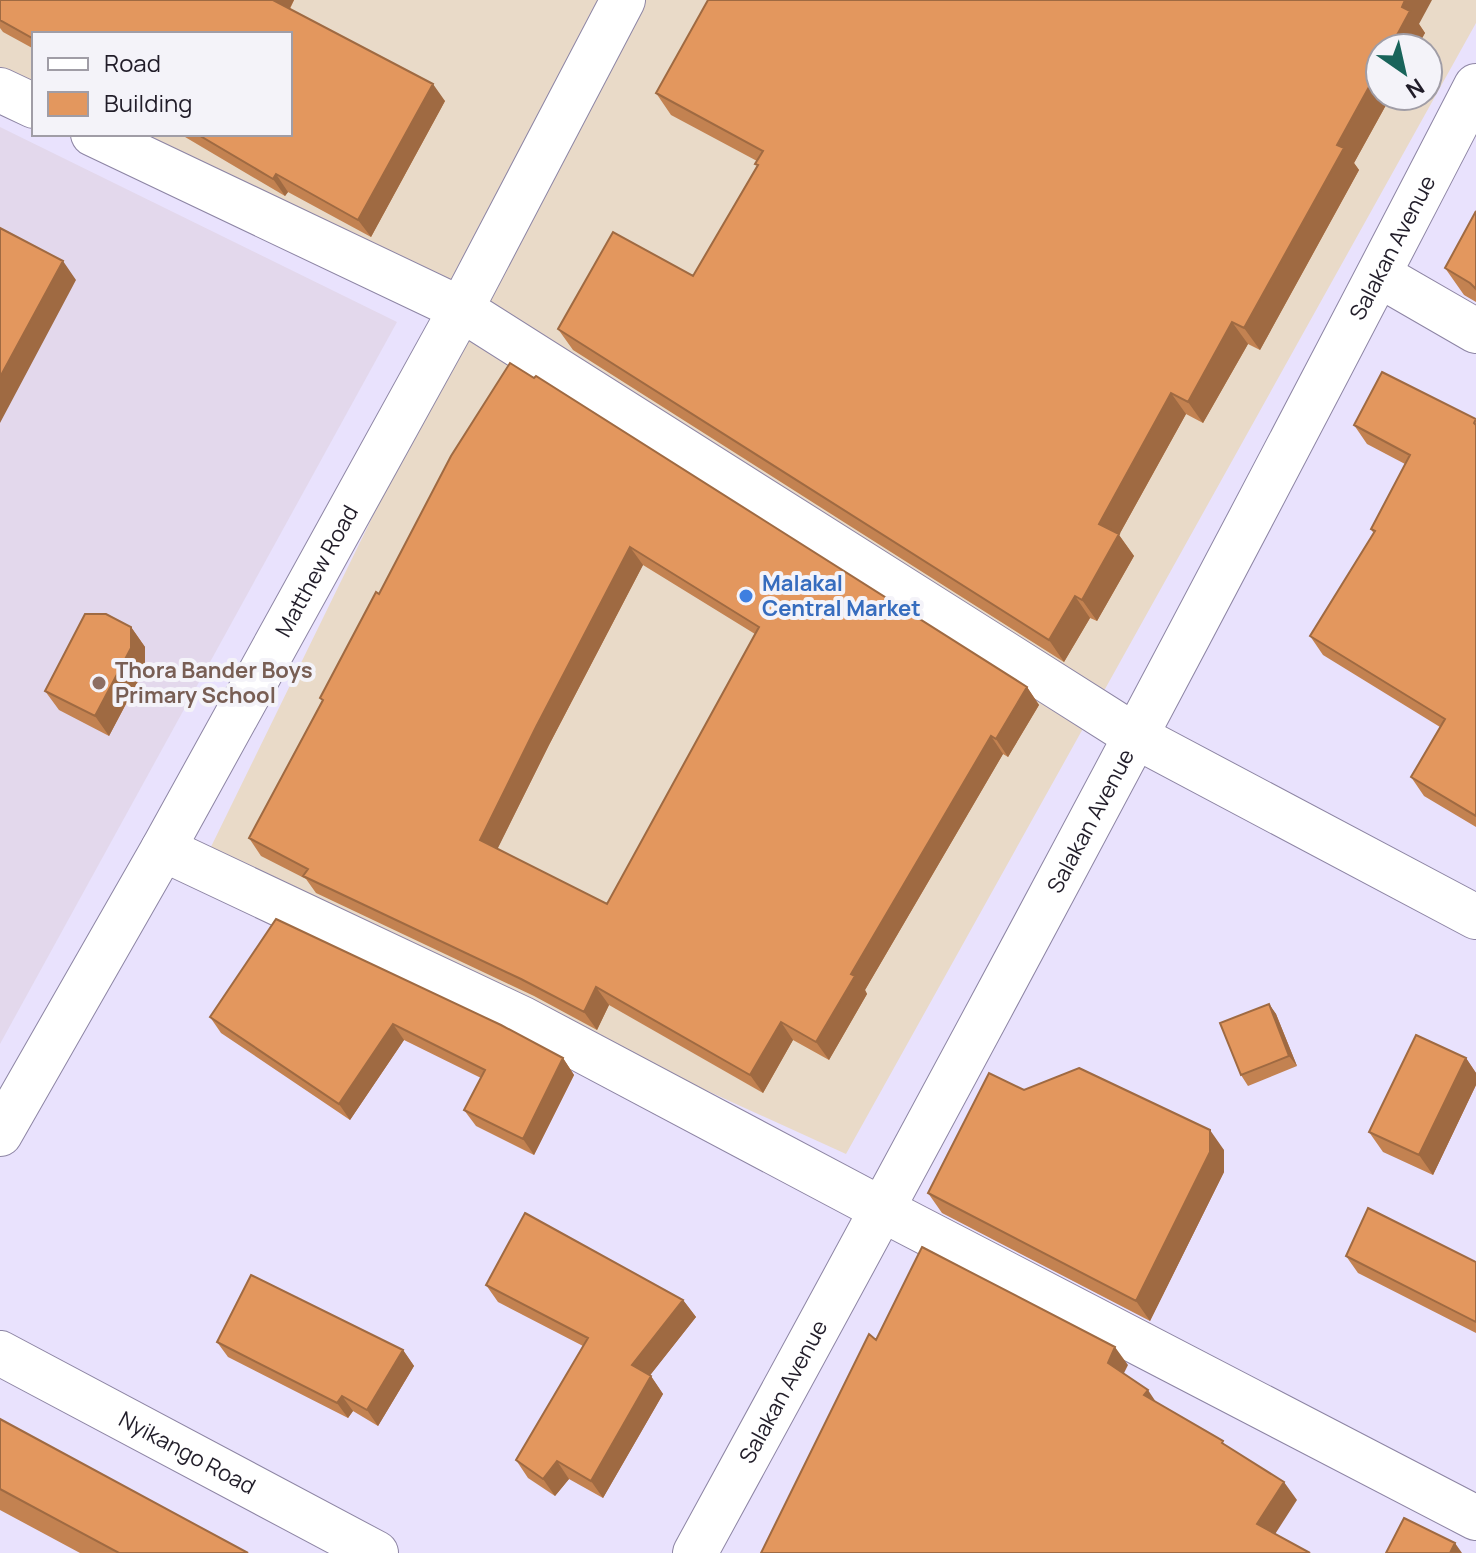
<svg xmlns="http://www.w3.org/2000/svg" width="1476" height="1553" viewBox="0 0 1476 1553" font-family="Manrope,sans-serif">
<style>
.commercial{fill:#e9dac8;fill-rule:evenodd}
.education{fill:#e3d8ec}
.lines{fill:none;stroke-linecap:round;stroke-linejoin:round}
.minor-casing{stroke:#8d85a4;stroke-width:46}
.tertiary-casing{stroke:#8d85a4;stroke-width:46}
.minor{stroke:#fff;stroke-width:44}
.tertiary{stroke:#fff;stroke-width:44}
.wall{fill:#c38251;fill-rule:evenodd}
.shaded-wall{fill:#9f6a42}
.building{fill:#e3975e;stroke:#9f6a42;stroke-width:2;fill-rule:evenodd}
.shop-dot{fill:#3f7fe0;stroke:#f4f3f9;stroke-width:3}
.education-dot{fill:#8d6e63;stroke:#f4f3f9;stroke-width:3}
.labels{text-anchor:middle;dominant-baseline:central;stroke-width:8;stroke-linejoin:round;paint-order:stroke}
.street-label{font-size:22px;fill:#211d29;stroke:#f4f3f9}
.shop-label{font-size:22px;font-weight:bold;fill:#366cbe;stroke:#f4f3f9;text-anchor:start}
.education-label{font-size:22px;font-weight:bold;fill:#785e54;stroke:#f4f3f9;text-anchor:start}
</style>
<rect width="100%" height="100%" fill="#e9e2fd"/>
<!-- commercial -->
<path class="commercial" d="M0,0H1476V23L846,1154L554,1021L207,855L461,336L107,134H290V34H34V92L0,73ZM1380,48H1428V96H1380Z"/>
<!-- education -->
<path class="education" d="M0,127L397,322L0,1044Z"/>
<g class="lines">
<!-- minor casing -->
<g class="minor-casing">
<g id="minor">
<path d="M0,90L34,106"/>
<path d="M93,134L461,309L1135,736L1476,917"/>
<path d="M1379,275L1476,331"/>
<path d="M163,849L523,1019L883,1210L1476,1518"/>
<path id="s1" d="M0,1353L376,1553"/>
<path id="s2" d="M695,1553C961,1067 1222,578 1476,86"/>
</g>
</g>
<!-- tertiary casing -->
<g class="tertiary-casing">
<g id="tertiary">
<path id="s3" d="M0,1134L163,849L461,309L623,0"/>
</g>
</g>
<!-- minor -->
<use href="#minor" class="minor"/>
<!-- tertiary -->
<use href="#tertiary" class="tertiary"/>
</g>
<!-- wall -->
<path class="wall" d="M0,0H294L290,9L445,101L371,237L288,192L285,196L180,134H290L34,34V49L3,32L0,28Z
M1419,24L1425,33L1380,96H1391L1354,163L1359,170L1260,350L1248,344L1203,423L1186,414L1119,535L1134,556L1097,621L1090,618L1064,662L573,350L558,329L693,276L757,166L755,164L757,161L671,115L656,93Z
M1476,211V302L1464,295L1445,268Z
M1476,420V827L1424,796L1411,777L1440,727L1323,655L1310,636L1374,534L1371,529L1405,464L1367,444L1354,425Z
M451,456L1027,687L1039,705L1008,757L1003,754L865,990L867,994L829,1060L793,1040L763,1093L609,1005L597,1030L534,996L316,893L306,879L261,856L249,838L322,701L320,698L379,594ZM643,565L755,634L607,904L497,849L549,745Z
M131,627L145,647V668L109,736L59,710L45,691Z
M1269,1004L1276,1014L1297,1066L1248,1086L1241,1075Z
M210,1017L501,1025L563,1058L574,1075L534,1155L476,1126L464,1110L481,1078L404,1040L350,1120L221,1033Z
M1466,1058L1476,1073V1085L1433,1175L1383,1152L1369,1132Z
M1024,1090L1224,1150V1172L1150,1321L942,1213L928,1193Z
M1346,1256L1476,1262V1333L1358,1273Z
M486,1285L683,1300L696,1317L650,1375L663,1394L603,1498L569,1479L555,1496L528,1478L516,1460L583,1346L498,1302Z
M217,1342L403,1350L414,1366L378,1426L353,1411L348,1418L228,1357Z
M0,1419L248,1553H80L0,1510Z"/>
<!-- shaded-wall -->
<path class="shaded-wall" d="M273,0H294L285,17Z
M1405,0H1432L1419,24L1425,33L1417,48H1390L1402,7Z
M1380,67V96H1391L1354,163L1359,170L1260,350L1244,328L1337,145Z
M433,84L445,101L371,237L358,220Z
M276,174L288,192L285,196L273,179Z
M63,261L76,280L0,423V377Z
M1232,322L1248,344L1203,423L1188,402Z
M1171,393L1186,414L1119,535L1134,556L1097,621L1082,600L1099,524Z
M630,547L643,565L549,745L493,858L480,840L536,727Z
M1075,596L1090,618L1064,662L1049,640Z
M131,627L145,647V668L109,736L95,716Z
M1027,687L1039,705L1008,757L996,739Z
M991,736L1003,754L865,990L867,994L829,1060L816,1042L851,974Z
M596,987L609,1005L597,1030L584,1012Z
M1269,1004L1276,1014L1297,1066L1289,1056Z
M781,1022L793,1040L763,1093L750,1075Z
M393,1024L404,1040L350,1120L339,1104Z
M563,1058L574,1075L534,1155L523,1139Z
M1466,1058L1476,1073V1085L1433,1175L1419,1155Z
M1210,1130L1224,1150V1172L1150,1321L1136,1301Z
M683,1300L696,1317L644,1383L632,1365Z
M1115,1347L1128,1365L1120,1381L1108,1363Z
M403,1350L414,1366L378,1426L367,1410Z
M651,1376L663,1394L603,1498L591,1481Z
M1148,1390L1160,1408L1144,1395Z
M342,1396L353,1411L348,1418L337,1403Z
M557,1461L569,1479L555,1496L543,1479Z
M1284,1482L1297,1500L1270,1542L1257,1524Z
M1455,1543L1462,1553H1450Z"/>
<!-- building -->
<path class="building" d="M0,0H273L433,84L358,220L276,174L273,179L197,134H290V34H34V39L0,20Z
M708,0H1405L1402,7L1410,11L1390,48H1380V67L1337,145L1344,148L1244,328L1232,322L1188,402L1171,393L1099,524L1119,534L1082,600L1075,596L1049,640L558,329L613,232L693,276L758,165L755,164L763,151L656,93Z
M1476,211V289L1470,283L1445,268Z
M0,228L63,261L0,377Z
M510,363L534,378L536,376L1027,687L996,739L991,736L851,974L855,976L816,1042L781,1022L750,1075L596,987L584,1012L521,979L303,876L308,869L249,838L323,700L320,698L376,592L379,594L451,456ZM630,547L759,627L607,904L480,840L536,727Z
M1382,372L1476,419L1474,423L1476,425V816L1411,777L1445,719L1310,636L1375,531L1371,529L1410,455L1354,425Z
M85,614H106L131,627V648L95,716L45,691Z
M276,919L501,1025L563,1058L523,1139L464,1110L485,1070L393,1024L339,1104L210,1017Z
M1269,1004L1289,1056L1241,1075L1220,1023Z
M1416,1035L1466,1058L1419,1155L1369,1132Z
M1079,1068L1210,1130V1152L1136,1301L928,1193L989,1073L1024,1090Z
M1368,1208L1476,1262V1322L1346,1256Z
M525,1213L683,1300L632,1365L651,1376L591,1481L557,1461L543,1479L516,1460L588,1338L486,1285Z
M922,1247L1115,1347L1108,1363L1148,1390L1144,1395L1223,1441L1222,1443L1284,1482L1257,1524L1310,1553H761L869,1334L876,1340Z
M251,1275L403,1350L367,1410L342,1396L337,1403L217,1342Z
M0,1419L248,1553H119L0,1489Z
M1404,1518L1455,1543L1450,1553H1386Z"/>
<!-- markers -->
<circle class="shop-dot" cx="746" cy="596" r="8"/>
<circle class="education-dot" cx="99" cy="683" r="8"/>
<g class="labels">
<!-- street labels -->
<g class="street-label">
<text stroke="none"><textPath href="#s2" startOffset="1480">Salakan Avenue</textPath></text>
<text stroke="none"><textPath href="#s3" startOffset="646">Matthew Road</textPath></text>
<text stroke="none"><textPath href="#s2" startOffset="832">Salakan Avenue</textPath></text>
<text stroke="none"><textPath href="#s2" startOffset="184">Salakan Avenue</textPath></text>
<text stroke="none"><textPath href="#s1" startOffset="212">Nyikango Road</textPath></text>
</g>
<!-- shop labels -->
<g class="shop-label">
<text x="762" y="583">Malakal<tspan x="762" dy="25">Central Market</tspan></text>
</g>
<!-- education labels -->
<g class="education-label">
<text x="115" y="670">Thora Bander Boys<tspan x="115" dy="25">Primary School</tspan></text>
</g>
</g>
<!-- legend -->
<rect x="32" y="32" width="260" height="104" fill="#f4f3f9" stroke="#a09da6" stroke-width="2"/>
<rect x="48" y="58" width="40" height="12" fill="#ffffff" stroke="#a09da6" stroke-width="2"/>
<text x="104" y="72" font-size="24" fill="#211d29">Road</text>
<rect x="48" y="92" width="40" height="24" fill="#e3975e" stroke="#a09da6" stroke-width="2"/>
<text x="104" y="112" font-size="24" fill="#211d29">Building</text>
<!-- north arrow -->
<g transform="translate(1404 72) rotate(146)"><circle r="38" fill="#f4f3f9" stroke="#a09da6" stroke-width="2"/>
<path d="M0-6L14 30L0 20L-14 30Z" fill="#19645b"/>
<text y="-12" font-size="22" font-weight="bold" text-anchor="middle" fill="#211d29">N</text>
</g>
</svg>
